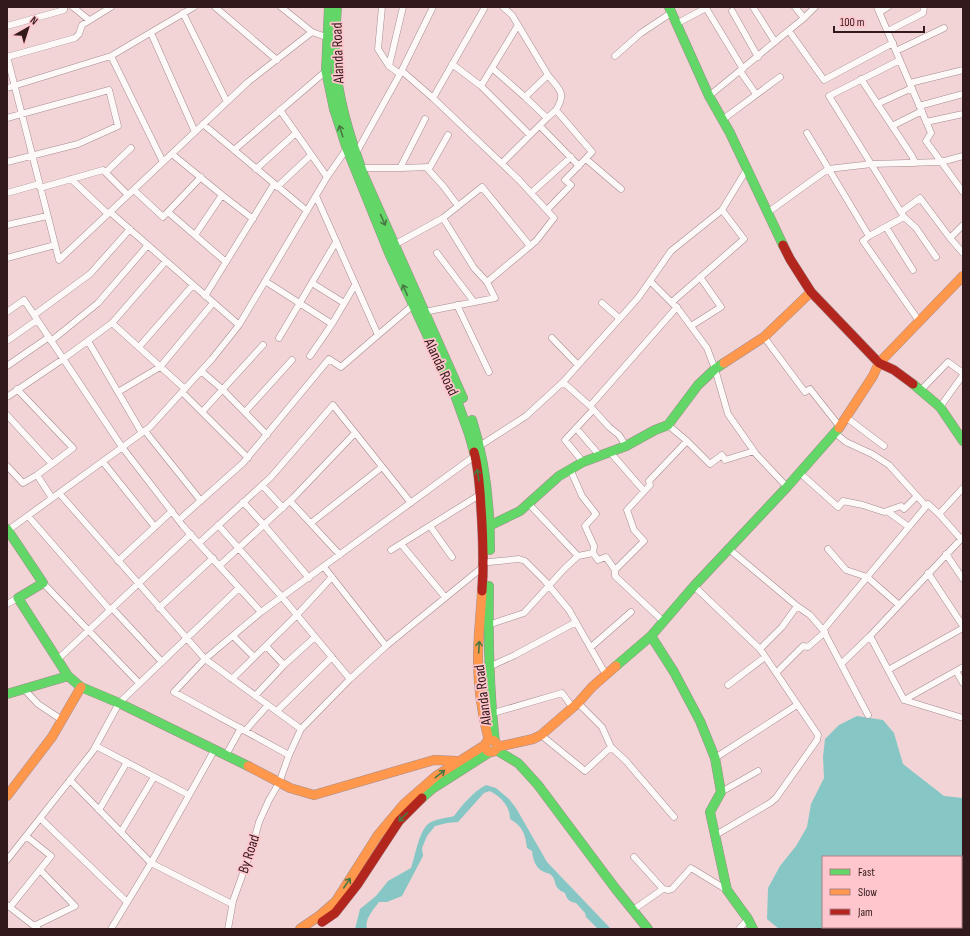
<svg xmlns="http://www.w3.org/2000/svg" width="970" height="936" viewBox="0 0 970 936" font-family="'Sofia Sans Condensed',sans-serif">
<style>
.water{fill:#86c7c5;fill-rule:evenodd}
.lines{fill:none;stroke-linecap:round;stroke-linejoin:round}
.street-casing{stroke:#a48c8e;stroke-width:7}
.fast-casing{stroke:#a48c8e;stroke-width:10}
.slow-casing{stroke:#a48c8e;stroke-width:10}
.jam-casing{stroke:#a48c8e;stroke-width:10}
.street{stroke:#fdf9f9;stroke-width:6}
.fast{stroke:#63d668;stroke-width:9}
.slow{stroke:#ff974d;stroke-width:9}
.jam{stroke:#b3261e;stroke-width:9}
.oneway{stroke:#4a7842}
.labels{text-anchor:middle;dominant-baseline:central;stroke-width:3.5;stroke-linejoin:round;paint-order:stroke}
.street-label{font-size:15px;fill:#32191c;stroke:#ffc7cd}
</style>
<rect width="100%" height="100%" fill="#f2d4d7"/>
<!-- water -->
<path class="water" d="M857,716L883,720L894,733L903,764L944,796L963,798V929H779L767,919L768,888L780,866L796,846L807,827L811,804L824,778L823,757L825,739L839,725ZM823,857H961V927H823Z
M486,785L496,788L509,799L516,808L547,862L611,929H598L586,917L585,913L576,903C570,902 567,900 565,893C551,887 558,880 550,874C549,873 545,873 544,872C535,868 533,859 532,851L527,848C525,833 523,827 510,819C510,806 501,797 490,791L484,793L458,822L447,823L435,826L427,836L422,848L423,856L402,896L387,902H379C374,909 364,919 367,929H355L360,909L376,896L388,881L411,868C415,856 419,832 428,824C434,819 447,818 454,816C463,804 473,792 486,785Z"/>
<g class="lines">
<!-- street casing -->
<g class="street-casing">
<path id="street" d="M73,7L89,20
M215,7L277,60
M281,7L312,32L329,38
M382,7L378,49L389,66
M503,7L512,15L548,75L525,97L547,118L556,110L592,152L565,180L571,185L547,210
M753,7L775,42
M795,7L804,18
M877,7L931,133L926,141L963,192
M732,11L758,57
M880,12L888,7
M183,13L227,102
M676,24L706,8L743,69
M518,25L481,86L530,135L547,118
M7,26L64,10V7
M789,31L824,80L893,43
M888,31L923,13L924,7
M151,33L195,132
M896,51L944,28
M7,56L59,260L248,82L312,32
M111,56L163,162
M615,56L641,33L671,13
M7,57L75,38L79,34L82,25L111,7
M452,64L481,86
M492,68L525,97
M402,71L433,98L485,7
M740,71L756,94
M400,74L433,7
M548,75C559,90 567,92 556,110
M861,79L912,156L915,163
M910,83L963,70
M7,88L111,56L194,7
M709,96L804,18L815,7
M877,104L912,88
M919,106L963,94
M280,110L327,177
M7,118L109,90L118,126L78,144L7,162
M722,120L780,77
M926,122L963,114
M203,124L307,211
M540,126L579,166
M892,126L922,111
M807,133L869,236L863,241L919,321
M234,150L326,71
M172,154L222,195L253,219
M355,155L400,74L389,66L403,7
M586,159L621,189
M502,163L530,135
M426,167L444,187L458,206
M361,168H400L430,167L448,135
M400,168L425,119
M256,169L296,133
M106,172L131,148
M71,179L108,214
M277,187L311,155
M40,188L103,170L128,195
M134,190L163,217L201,177
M7,193L39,184
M531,193L571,157
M316,196L378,335L412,306
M110,212L239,325
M168,212L226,262
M901,212L920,198L950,238
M767,213L828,169L872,164L941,162L963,156
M904,217L916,228L936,257
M443,218L474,268L487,282
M7,225L47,216
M963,225L950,238L963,253
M886,227L913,270
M195,235L222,195
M869,236L904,217L829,96L900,60
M394,245L443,218L482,187L530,246
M437,253L474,302
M7,258L55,245
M265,281L332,324L355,285
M650,281L679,310L707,348L715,369L728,414L756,454L787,487
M312,283L344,303
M205,296L274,184
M672,302L744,239L722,210
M602,303L619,318
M457,305L489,372
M7,312L24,300L122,447L183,526L261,612L205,659L174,692L289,755L279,783L269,800L259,822L252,848L233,901L228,929
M424,312L495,298L487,282L536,241L554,218L519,180L433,98
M34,315L90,274L130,229
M112,323L185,389
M691,326L721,307L700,277
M764,337L805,392L810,389L840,427
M279,338L336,242
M552,338L578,365
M7,341L37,320
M51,341L98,303L148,245
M88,341L142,433
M139,347L193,285
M310,356L332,324
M7,366L49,337
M201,371L222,389L267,435
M563,382L590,406L677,307
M17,389L73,448L52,464
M921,390L948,362L963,373
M118,392L160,367L213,303
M182,392L248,458
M7,397L63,359L112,323L166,261
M591,407L609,427L619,435L626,446
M940,407L963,375
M202,412L263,345
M245,412L292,360
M7,415L52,464L37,475
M847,418L884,446
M576,428L600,456
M145,431L201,501
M835,433L846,442L872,454L889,465L926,506
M687,441L710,464L722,455L725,460L754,451
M478,447L526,416L563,382L638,298L671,251L722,210L747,169
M610,452L644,491
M103,462L155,527
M583,462L565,440L593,410
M7,466L23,483L37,475L52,498
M800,473L838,507L843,501L863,505L884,512L901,506L904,509L917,496
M262,485L283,508
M59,493L205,659L301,729L350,679L386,646L484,566
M290,501L340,555
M243,502L264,525L309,578
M528,503L578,556
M887,511L909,527
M939,514L961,539
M28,516L110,610
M179,520L243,463L329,359L341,367L378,335
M311,523L382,467
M218,525L282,597L350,679
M430,526L452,557
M7,531L150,427L212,359L239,325L327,177L348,147
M963,537L870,636L904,700L963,718
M199,543L271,477L333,405L411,503
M401,544L445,597
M729,549L797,606
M828,549L846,570L867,577L899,605
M391,550L481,494
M593,553L598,560L606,557L615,570L644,541L634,530L627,510L650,485L649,481L687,441L668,425
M946,554L963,579
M118,561L172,511
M489,562L519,559L525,561L545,581L569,610L606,675
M219,566L293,498L355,433
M324,567L386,646
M615,570V576L664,622
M928,573L963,626
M43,583L139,683
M694,586L760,649L818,735L817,740L776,798L770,803L714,836
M7,604L18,598
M112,608L162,662
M159,608L213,558
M261,612L476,455
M488,625L524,613L565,568L578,556L593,553L594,546L585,526L596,514L582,496L570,469
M233,636L254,657
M591,647L631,612
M760,649L782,627L797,606L810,615L823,630
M57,660L191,534
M841,664L870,636
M284,665L315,637
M489,667L515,655L576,622
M888,670L963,628
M956,671L963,683
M776,673L803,646L808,647L825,632
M232,679L297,615L332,577
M728,685L765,657
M24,689L38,704L62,720
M255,696L284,665L266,646
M904,700L963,667
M578,703L602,727L611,747L626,761L674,817
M277,711L332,657
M490,714L562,693L573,708
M868,715L823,630L928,504L939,514L963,488
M245,731L268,705
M541,735L585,771L611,747
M96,746L189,795
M226,755L241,728
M289,755L301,729
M715,758L797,705
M70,780L151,863L232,904
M721,792L758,771
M99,810L127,762
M40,818L127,902
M121,832L154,777
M634,857L663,889
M7,860L93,751L119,703L239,588
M7,905L38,929
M10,907L51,856L26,836
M633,910L663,889L669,890L672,889L691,868L727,890
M34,926L75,906L40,870
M111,929L151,863L215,749
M739,929L748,919"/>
</g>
<!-- fast casing -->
<g class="fast-casing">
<path id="fast" d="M329,7L326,71L334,109L347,149L389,253L455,395L469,434L474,452
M337,7C336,23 334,40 335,56C337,97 350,138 364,176L463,398
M669,7L709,96L730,133L783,245
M913,384L940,407L963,441
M472,420C486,463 490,505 490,550
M491,525L520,511L559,476L583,462L626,446L655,430L668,425L698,385L715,369L724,363
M7,529L43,583L18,598L68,676L81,687L119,703L248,766
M489,586C488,639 489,690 495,742
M651,636L674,672L700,721L715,758L721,792L710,812L727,890L748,919L753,929
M616,666L651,636L694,586L787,487L839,428
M7,694L68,676
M496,750L518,763L538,785L615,888L648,929
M422,798L432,789L490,752"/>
</g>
<!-- slow casing -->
<g class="slow-casing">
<path id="slow" d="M724,363L764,337L811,292
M839,428L873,376L879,363L963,276
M482,591C481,614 478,636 478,659C478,687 482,714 489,741
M485 746a6 6 0 1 1 12 0a6 6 0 1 1-12 0Z
M497,747L533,739L541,735L578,703L592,687L616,666
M248,766L290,788L314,795L434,760L457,761
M7,796L52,737L81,687
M300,929L319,916L336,901L378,835L404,804L436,776L485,745"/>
</g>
<!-- jam casing -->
<g class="jam-casing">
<path id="jam" d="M783,245L790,259L811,292L879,363L894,370L913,384
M474,452C479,470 480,489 481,507C483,536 484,563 482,591
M322,922L335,913L357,885L399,821L422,798"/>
</g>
<!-- street -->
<use href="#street" class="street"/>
<!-- fast -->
<use href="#fast" class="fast"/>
<!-- slow -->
<use href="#slow" class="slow"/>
<!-- jam -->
<use href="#jam" class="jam"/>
</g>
<!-- one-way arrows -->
<defs><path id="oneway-shaft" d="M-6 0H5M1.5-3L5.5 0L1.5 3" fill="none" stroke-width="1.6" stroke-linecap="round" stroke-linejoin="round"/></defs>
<g class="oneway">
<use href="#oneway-shaft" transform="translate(341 131) rotate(-108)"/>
<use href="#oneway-shaft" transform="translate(383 220) rotate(66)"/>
<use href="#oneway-shaft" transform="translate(405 290) rotate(-114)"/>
<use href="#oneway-shaft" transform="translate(478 475) rotate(-99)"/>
<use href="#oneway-shaft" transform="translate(479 647) rotate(-87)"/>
<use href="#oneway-shaft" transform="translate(440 774) rotate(-38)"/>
<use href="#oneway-shaft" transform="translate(403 817) rotate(135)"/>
<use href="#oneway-shaft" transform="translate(347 883) rotate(-56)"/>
</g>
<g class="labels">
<!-- street labels -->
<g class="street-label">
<text transform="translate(338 53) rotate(-92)">Alanda Road</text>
<text transform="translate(441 367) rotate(65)">Alanda Road</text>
<text transform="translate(483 695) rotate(-97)">Alanda Road</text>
<text transform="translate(249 854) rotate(-72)">By Road</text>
</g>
</g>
<!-- border -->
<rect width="970" height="936" fill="none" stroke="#32191c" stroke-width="16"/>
<!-- legend -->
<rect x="822" y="856" width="140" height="72" fill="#ffc7cd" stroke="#ad8186"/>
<rect x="830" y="869" width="20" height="6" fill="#63d668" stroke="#ad8186"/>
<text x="858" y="876" font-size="12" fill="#32191c">Fast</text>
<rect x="830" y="889" width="20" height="6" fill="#ff974d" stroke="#ad8186"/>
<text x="858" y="896" font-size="12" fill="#32191c">Slow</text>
<rect x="830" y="909" width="20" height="6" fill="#b3261e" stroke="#ad8186"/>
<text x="858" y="916" font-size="12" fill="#32191c">Jam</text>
<!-- north arrow -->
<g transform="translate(28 28) rotate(39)" stroke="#ffc7cd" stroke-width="3" paint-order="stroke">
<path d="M0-3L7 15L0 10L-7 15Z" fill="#32191c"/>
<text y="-6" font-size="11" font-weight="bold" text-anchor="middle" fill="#32191c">N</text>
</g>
<!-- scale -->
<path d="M834 26v6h90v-6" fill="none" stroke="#32191c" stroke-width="2"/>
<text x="840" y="26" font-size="12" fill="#32191c" stroke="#ffc7cd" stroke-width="3" paint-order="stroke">100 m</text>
</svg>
